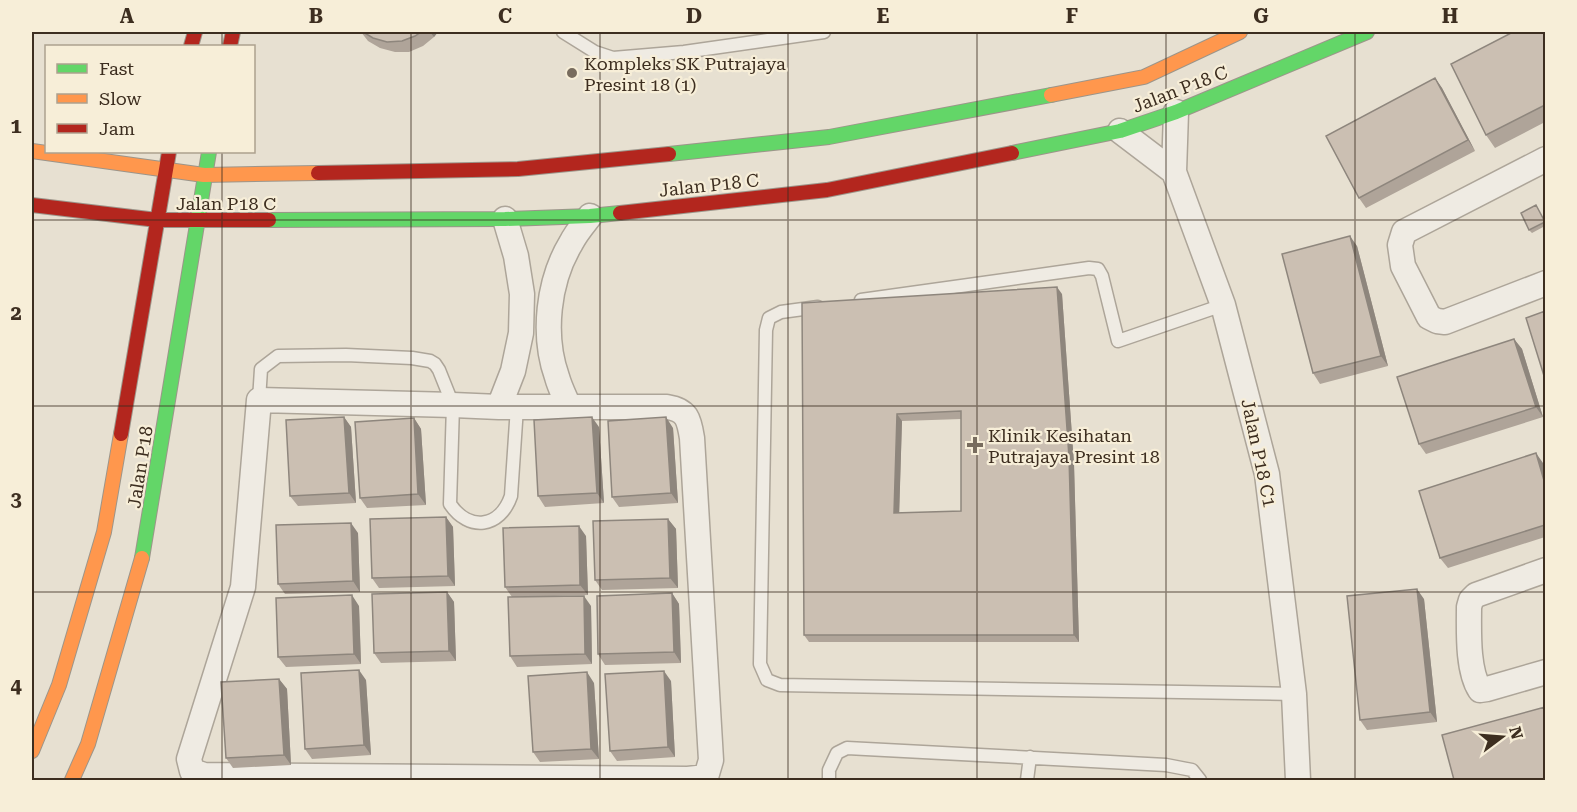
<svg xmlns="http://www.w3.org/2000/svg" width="1577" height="812" viewBox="0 0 1577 812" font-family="'Roboto Serif',serif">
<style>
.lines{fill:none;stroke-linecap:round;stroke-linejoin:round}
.lane-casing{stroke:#ada599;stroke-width:15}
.street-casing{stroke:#ada599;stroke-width:27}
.fast-casing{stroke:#9c958a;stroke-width:16}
.slow-casing{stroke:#9c958a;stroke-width:16}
.jam-casing{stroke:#9c958a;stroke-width:16}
.lane{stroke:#efebe3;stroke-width:12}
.street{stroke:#efebe3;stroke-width:24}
.fast{stroke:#63d668;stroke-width:14}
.slow{stroke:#ff974d;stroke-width:14}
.jam{stroke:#b3261e;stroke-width:14}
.wall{fill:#afa499;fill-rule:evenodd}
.shaded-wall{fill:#8e867d}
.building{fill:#cbbfb2;stroke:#8e867d;stroke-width:1.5;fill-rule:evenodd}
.grid{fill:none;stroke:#3d2e20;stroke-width:1.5;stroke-opacity:0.55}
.poi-dot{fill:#786c5e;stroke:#f7eed8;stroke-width:2}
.labels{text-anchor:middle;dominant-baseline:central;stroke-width:4.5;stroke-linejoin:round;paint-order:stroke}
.poi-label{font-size:18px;fill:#3d2e20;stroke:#f7eed8;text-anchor:start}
.street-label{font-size:18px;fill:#3d2e20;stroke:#f7eed8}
.neatline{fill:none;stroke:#3d2e20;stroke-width:2}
.grid-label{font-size:20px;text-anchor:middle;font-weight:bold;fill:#3d2e20}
</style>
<rect width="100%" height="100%" fill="#e7e0d1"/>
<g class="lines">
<!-- lane casing -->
<g class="lane-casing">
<path id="lane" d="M563,32L595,52L613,58L684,52L824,32
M861,300L1089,268L1098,269L1102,276L1118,341L1223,305
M818,307L781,312L769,318L766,330L760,664L767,680L780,685L1294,694
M259,400L261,369L278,356L346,355L412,358L430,361L435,364L439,370L453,405L450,504C469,532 500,528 511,496L517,407
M829,780V770L837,753L847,748L1166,765L1192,770L1200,780
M1027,780L1030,757"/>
</g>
<!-- street casing -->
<g class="street-casing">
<path id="street" d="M1176,112L1174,172L1223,305L1267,474L1294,694L1298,780
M1120,131L1174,172
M1546,159L1404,232L1400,245L1403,266L1429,317L1437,321L1445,322L1546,283
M259,400L453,405L499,407H667C687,410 689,419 692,438L711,760L706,777L688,779L204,775L192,771L189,759L243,587Z
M499,407L513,371L521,333L522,294L516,256L505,219
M569,407C565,397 560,388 557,377C542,335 548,281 571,243C576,233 583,225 590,216
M1546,570L1476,595L1471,600L1469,607C1469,630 1467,670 1480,690L1487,689L1546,672"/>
</g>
<!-- fast casing -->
<g class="fast-casing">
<path id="fast" d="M1012,153L1120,131L1176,112L1367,32
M669,154L829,137L1051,95
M269,220L505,219L590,216L620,213
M142,558L209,152"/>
</g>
<!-- slow casing -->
<g class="slow-casing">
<path id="slow" d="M1051,95L1144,77L1240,32
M32,151L204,175L318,173
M32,751L59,685L104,532L121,434
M72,780L88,744L142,558"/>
</g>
<!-- jam casing -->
<g class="jam-casing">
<path id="jam" d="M191,46L195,32
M230,46L233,32
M318,173L518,169L669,154
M32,205L157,220H269
M620,213L827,190L1012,153
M121,434L169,152"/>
</g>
<!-- lane -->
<use href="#lane" class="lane"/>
<!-- street -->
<use href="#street" class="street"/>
<!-- fast -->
<use href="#fast" class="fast"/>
<!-- slow -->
<use href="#slow" class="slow"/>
<!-- jam -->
<use href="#jam" class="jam"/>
</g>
<!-- wall -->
<path class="wall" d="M361,32H438L434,37L423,46L409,52H395L380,48L368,41Z
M738,32H756L739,34Z
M1545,32V122L1495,148L1486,135Z
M1435,78L1442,88L1475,151L1366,208L1359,198Z
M1536,205L1545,222V226L1532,233L1529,230Z
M1357,246L1388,366L1320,384L1313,373Z
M1062,294L1074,464L1079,642H809L804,635L802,303ZM961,419V511L899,513L902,421Z
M1514,339L1522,349L1543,417L1426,454L1419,444Z
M344,417L351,427L356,503L298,506L290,496Z
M414,418L421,429L426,505L367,508L360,498Z
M599,427L604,503L545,507L538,496Z
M673,428L678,503L619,507L612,497Z
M1543,463L1545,472V537L1448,568L1440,558Z
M446,517L453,527L455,586L379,588L372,578Z
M668,519L676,529L678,588L602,590L595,580Z
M358,533L360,592L285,594L278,584Z
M586,536L588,595L520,597L591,606L592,664L517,667L510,656L512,597L505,587Z
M447,592L454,602L456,661L381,663L374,653Z
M672,593L679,604L681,663L605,665L598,654Z
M1424,599L1437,722L1367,730L1360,720Z
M359,606L361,664L286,667L278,657Z
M279,679L287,689L291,765L233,768L226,758Z
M366,680L371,755L312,759L305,749Z
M671,681L675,757L617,761L610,751Z
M594,683L599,759L540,762L533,752Z"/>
<!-- shaded-wall -->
<path class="shaded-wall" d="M430,32H438L434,37Z
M1435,78L1442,88L1475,151L1468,140Z
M1350,236L1357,246L1388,366L1381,356Z
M1057,287L1062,294L1074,464L1079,642L1074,635Z
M1514,339L1522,349L1543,417L1536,407Z
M897,414L902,421L899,520L894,513Z
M344,417L351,427L356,503L349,493Z
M592,417L599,427L604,503L597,493Z
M666,417L673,428L678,503L671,493Z
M414,418L421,429L426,505L418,494Z
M1536,453L1543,463L1545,472V484Z
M446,517L453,527L455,586L448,576Z
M668,519L676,529L678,588L670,578Z
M351,523L358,533L360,592L353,581Z
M579,526L586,536L588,595L580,585Z
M1417,589L1424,599L1437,722L1430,712Z
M447,592L454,602L456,661L449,651Z
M672,593L679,604L681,663L674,652Z
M352,595L359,606L361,664L354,654Z
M584,596L591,606L592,664L585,654Z
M359,670L366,680L371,755L364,745Z
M664,671L671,681L675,757L668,747Z
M587,672L594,683L599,759L591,749Z
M279,679L287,689L291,765L284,755Z"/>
<!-- building -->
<path class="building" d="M363,32H421L415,36L402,41L387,42L373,38Z
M1513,32H1545V105L1486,135L1451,64Z
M1435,78L1468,140L1359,198L1326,136Z
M1536,205L1545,222L1529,230L1521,213Z
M1350,236L1381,356L1313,373L1282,254Z
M1057,287L1069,457L1074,635H804L802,303ZM961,411V511L894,513L897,414Z
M1545,311V379L1526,318Z
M1514,339L1536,407L1419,444L1397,377Z
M344,417L349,493L290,496L286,420Z
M592,417L597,493L538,496L534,420Z
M666,417L671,493L612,497L608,421Z
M414,418L418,494L360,498L355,422Z
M1536,453L1545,484V525L1440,558L1419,491Z
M446,517L448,576L372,578L370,519Z
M668,519L670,578L595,580L593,521Z
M351,523L353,581L278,584L276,525Z
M579,526L580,585L505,587L503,528Z
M1417,589L1430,712L1360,720L1347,596Z
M447,592L449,651L374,653L372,594Z
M672,593L674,652L598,654L597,596Z
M352,595L354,654L278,657L276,598Z
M584,596L585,654L510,656L508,597Z
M359,670L364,745L305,749L301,673Z
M664,671L668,747L610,751L605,674Z
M587,672L591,749L533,752L528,676Z
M279,679L284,755L226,758L221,682Z
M1545,707V780H1454L1442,735Z"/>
<!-- grid -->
<path class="grid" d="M222,32V46M411,32V780M600,32V780M788,32V780M977,32V780M1166,32V780M1355,32V780M222,152V780M32,220H1546M32,406H1546M32,592H1546"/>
<!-- markers -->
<g class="poi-dot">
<circle cx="572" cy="73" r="6"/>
<path d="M972 436h6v6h6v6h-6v6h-6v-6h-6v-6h6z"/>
</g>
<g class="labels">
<!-- poi labels -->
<g class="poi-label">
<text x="584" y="63">Kompleks SK Putrajaya<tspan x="584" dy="21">Presint 18 (1)</tspan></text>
<text x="988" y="435">Klinik Kesihatan<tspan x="988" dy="21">Putrajaya Presint 18</tspan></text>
</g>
<!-- street labels -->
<g class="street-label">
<text transform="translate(1180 89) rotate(-21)">Jalan P18 C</text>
<text transform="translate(709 185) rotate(-6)">Jalan P18 C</text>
<text x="226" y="203">Jalan P18 C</text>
<text transform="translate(1259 453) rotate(78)">Jalan P18 C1</text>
<text transform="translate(140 467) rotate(-81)">Jalan P18</text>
</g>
</g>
<!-- border -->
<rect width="1577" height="812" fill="none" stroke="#f7eed8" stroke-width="66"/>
<!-- legend -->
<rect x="45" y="45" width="210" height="108" fill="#f7eed8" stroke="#ada18e" stroke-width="1.5"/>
<rect x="57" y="64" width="30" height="9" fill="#63d668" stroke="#ada18e" stroke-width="1.5"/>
<text x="99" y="75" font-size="18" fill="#3d2e20">Fast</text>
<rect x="57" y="94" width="30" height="9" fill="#ff974d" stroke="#ada18e" stroke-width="1.5"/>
<text x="99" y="105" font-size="18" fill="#3d2e20">Slow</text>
<rect x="57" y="124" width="30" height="9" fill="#b3261e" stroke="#ada18e" stroke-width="1.5"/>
<text x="99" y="135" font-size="18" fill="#3d2e20">Jam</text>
<!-- north arrow -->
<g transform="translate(1502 737) rotate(74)" stroke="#f7eed8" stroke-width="4.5" paint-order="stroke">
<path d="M0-4.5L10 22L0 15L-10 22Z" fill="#3d2e20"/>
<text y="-9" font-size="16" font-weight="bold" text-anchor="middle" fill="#3d2e20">N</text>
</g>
<rect x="33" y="33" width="1511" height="746" class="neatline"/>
<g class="grid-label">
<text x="127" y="23">A</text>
<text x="316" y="23">B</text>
<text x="505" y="23">C</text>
<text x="694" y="23">D</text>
<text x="883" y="23">E</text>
<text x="1072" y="23">F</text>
<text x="1261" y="23">G</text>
<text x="1450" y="23">H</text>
<text x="16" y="133">1</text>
<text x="16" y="320">2</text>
<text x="16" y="506">3</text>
<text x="16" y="693">4</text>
</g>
</svg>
